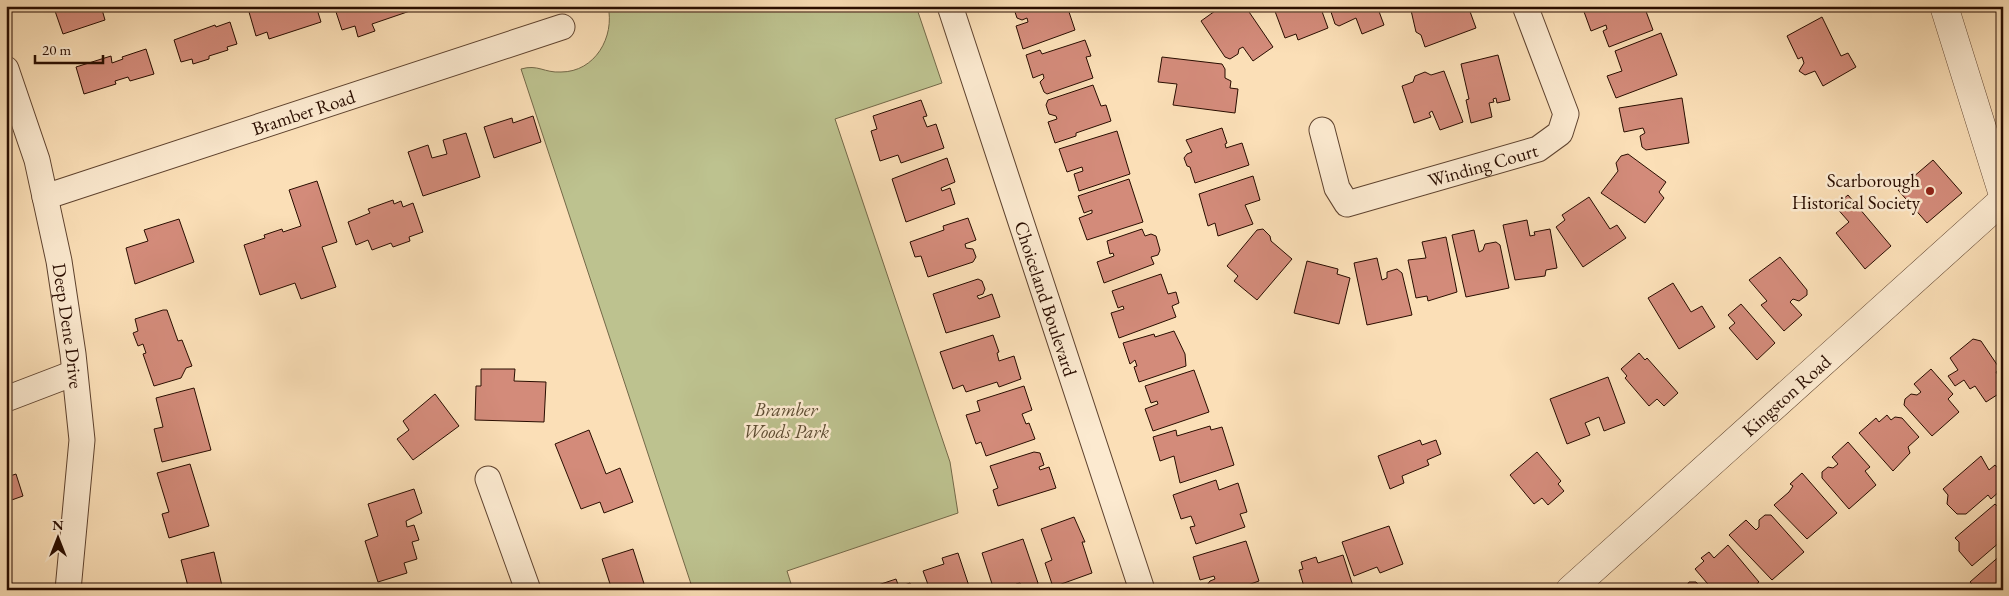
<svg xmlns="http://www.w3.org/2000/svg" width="2009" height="596" viewBox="0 0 2009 596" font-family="'EB Garamond',serif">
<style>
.green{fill:#bdc28f;stroke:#736848}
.building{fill:#d38b7a;stroke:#290d00}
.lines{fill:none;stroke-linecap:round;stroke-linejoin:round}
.minor-casing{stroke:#5e422e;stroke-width:27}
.tertiary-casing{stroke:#5e422e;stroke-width:29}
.minor{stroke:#fcead0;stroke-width:25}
.tertiary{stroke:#fcead0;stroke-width:28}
.poi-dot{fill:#8f2418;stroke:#fcead0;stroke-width:2}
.labels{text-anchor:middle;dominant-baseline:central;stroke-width:5;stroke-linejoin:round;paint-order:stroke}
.street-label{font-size:19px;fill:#290d00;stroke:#fcead0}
.poi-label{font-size:19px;fill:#290d00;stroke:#fcead0;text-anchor:end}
.park-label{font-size:19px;font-style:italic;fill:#5d4c32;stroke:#fcead0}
</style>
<rect width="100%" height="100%" fill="#fbdfb7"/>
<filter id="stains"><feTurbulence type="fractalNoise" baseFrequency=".004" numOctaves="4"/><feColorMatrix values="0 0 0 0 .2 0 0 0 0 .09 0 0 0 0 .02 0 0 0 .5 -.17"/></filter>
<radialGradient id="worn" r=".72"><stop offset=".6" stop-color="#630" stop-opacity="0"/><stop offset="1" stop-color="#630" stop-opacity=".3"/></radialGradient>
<!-- green -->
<path class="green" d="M608,6H916L942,83L835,119L950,462L958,513L787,571L793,590H693L521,69C538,64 544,73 561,72C595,72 615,37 608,6Z"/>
<!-- building -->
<path class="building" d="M101,6L105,20L63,34L55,11L66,6Z
M259,6H316L321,22L269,39L267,32L256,36L249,12Z
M334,6H409L410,11L372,24L375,31L358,37L355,26L342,30Z
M1016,6H1067L1075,30L1023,49L1016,26L1028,22L1027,18L1022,20L1017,18L1014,9Z
M1222,6H1245L1273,47L1253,61L1243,47L1239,49L1238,54L1230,59L1225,57L1201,21Z
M1273,6H1320L1328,28L1298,40L1296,34L1285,38Z
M1329,6H1377L1384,25L1362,34L1356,18L1339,26L1335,24Z
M1410,6H1452L1454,11L1468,6L1476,28L1425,47L1421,35L1416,32Z
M1590,6H1644L1653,30L1609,47L1603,31L1607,29L1606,25L1591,31L1583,9Z
M1822,17L1841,56L1848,53L1856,67L1823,86L1815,71L1805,75L1799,71L1804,63L1802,57L1798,59L1787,36Z
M230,22L237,44L227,47L228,50L209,56V59L193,64L192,59L181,62L174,40L215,25L216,27Z
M1661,33L1677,75L1616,98L1607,76L1622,71L1615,51Z
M1085,40L1091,56L1086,57L1093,78L1047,94L1044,92L1040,82L1044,78L1043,74L1033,78L1026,55L1040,50L1042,54Z
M146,49L154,74L130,81L128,77L115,81L116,84L84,94L76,67L111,56L112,63L123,59L122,57Z
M1498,55L1510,100L1497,103L1496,98L1493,99L1494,102L1489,103L1492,117L1471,123L1466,100L1469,99L1461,64Z
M1162,57L1222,64L1225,69V78L1231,81L1230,88L1238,89L1235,113L1173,105L1177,84L1158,82Z
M1444,71L1463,122L1440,130L1432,111L1429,113L1431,117L1414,123L1402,86L1413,82L1415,76L1425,72L1431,75Z
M1093,85L1101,106L1106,105L1111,121L1076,133V136L1055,143L1048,122L1057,119L1056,116L1049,114L1046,105L1048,100Z
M1682,98L1689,143L1646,150L1642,147L1640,136L1645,133L1643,128L1624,132L1619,108Z
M921,100L927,116L923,117L927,127L936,124L944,148L901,163L898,155L880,161L871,131L877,129L873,116Z
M533,116L541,142L494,158L484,127L512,118L513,123Z
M1222,128L1227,143L1225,144L1226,148L1242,143L1249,165L1195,183L1190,167L1187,166L1184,158L1187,154L1192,152L1186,140Z
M1117,131L1130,174L1079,191L1074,174L1083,171L1082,167L1067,172L1059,149Z
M466,133L480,177L423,196L408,152L428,145L432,158L447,154L443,140Z
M1628,154L1666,182L1659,192L1664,198L1645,223L1601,193L1618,171L1616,163L1621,156Z
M947,158L955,182L941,188L942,191L950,188L955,204L906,222L892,179Z
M1933,160L1962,193L1927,223L1898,190Z
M1253,176L1260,200L1245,205L1253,224L1218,236L1215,223L1208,226L1199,194Z
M1129,179L1143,222L1087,240L1079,218L1092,213V210L1084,213L1078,196Z
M317,181L337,242L322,247L336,287L301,299L295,283L260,295L244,245L265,238L264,235L282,229L283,232L301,226L289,190Z
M1848,195L1891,246L1865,269L1836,233L1849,222L1835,206Z
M1589,197L1610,229L1617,225L1626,238L1583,267L1556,227L1565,220L1562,215Z
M393,200L394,204L401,201L403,207L413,203L423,232L409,237L410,241L393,247L391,243L372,250L368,240L356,245L348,222L370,213L368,209Z
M968,218L976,240L965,244L966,248L973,249L976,257L973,262L928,277L921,256L915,257L910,242L944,230L943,226Z
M179,219L194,262L135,284L126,248L148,241L144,230Z
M1527,220L1530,236L1535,235L1534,232L1550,229L1557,268L1546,270L1545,276L1515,280L1503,225Z
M1142,229L1145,236L1151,234L1156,236L1160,250L1158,255L1151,257L1154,264L1104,283L1097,262L1114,256L1113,253L1110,254L1107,241Z
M1263,229L1270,236L1271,241L1292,259L1257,300L1234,281L1238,276L1227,266L1257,230Z
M1474,230L1479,252L1483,250L1485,244L1496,242L1500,245L1509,288L1466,297L1452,235Z
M1446,237L1457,292L1428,301L1427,296L1416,298L1408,260L1426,258L1422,242Z
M1780,257L1807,290V295L1799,301L1793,299L1790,302L1802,315L1784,331L1761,305L1767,301L1749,280Z
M1377,258L1382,280L1387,278V272L1397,269L1402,273L1412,315L1367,325L1354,263Z
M1307,261L1338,269L1337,274L1350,278L1339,324L1294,313Z
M1161,274L1168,294L1176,292L1179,303L1172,306L1176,317L1119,338L1111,313L1124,309L1123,306L1118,308L1112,291Z
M978,279L982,281L985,289L983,294L977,296L979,299L992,294L1000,317L946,333L933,294Z
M1673,283L1691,312L1702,306L1715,327L1679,349L1648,298Z
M1741,304L1775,343L1757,360L1729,328L1735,323L1728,315Z
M163,310H167L178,341L182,340L192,366L186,368L181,378L154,386L143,354L146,353L143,344L138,346L133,333L138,331L135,319Z
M1174,331L1185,354L1186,366L1139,382L1134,367L1137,366L1135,360L1130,364L1123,343L1154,334L1155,337Z
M993,335L999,352L997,353L999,361L1014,356L1021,379L999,387L997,382L966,392L963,385L953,389L940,352Z
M1973,339L1981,341L2000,369L1996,372L2003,383V391L1986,402L1975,386L1970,389L1964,380L1955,386L1948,376L1958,370L1950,358Z
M1639,353L1645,360L1647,358L1678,393L1664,406L1657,399L1649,406L1625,378L1627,376L1621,369Z
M481,369H515L514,381L546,382L544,422L475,420L476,386H481Z
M1931,369L1953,394L1948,399L1959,412L1932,436L1904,405L1905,399L1911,394L1917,395L1921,392L1914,384Z
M1194,370L1209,412L1153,431L1145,409L1158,404L1157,401L1151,403L1145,386Z
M1608,377L1625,423L1604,431L1599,417L1585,423L1590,435L1567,444L1550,399Z
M1024,386L1032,410L1022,414L1026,424L1029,423L1035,439L986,456L981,442L976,444L966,415L980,411L977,401Z
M194,388L211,450L162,462L154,429L163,427L156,398Z
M435,394L459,426L413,460L397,439L409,430L403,421Z
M1887,415L1891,420L1895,417L1902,418L1919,437L1908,447L1910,453L1893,471L1859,433L1876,418L1879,422Z
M1210,426L1211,430L1222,427L1234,465L1180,483L1174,456L1160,461L1153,437L1176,430L1177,436Z
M589,430L606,474L620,468L633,502L604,513L600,502L581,509L555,444Z
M1420,440L1422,445L1436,440L1441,454L1427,460L1429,465L1402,476L1404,483L1390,489L1378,456Z
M1848,442L1870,467L1865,471L1876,485L1849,509L1822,478V472L1828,467L1833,468L1838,464L1832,457Z
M1034,452L1040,453L1044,465L1039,467L1040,470L1049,467L1056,488L998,506L993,490L998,488L990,466Z
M1537,452L1561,481L1558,484L1564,491L1548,505L1542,498L1534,504L1510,475Z
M1981,456L1989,470L1995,465L2003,474V488L1991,499L1988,495L1966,514H1957L1947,504L1948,495L1943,489Z
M190,464L209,526L169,538L162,514L169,512L157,473Z
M1802,473L1837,513L1807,539L1774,505L1789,492L1793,486L1790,484Z
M16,474L23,496L6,502V476L7,477Z
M1216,480L1219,490L1238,483L1247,512L1240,514L1245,527L1196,544L1190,527L1195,526L1191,516L1181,519L1173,495Z
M414,489L422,513L406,521L407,527L414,525L419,540L412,542L417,559L404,563L407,573L378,582L365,541L378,536L368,504Z
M1995,504L2003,512L1999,518L2000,520L2003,518V543L2001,541L1972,566L1959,551V542L1955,538Z
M1765,515H1771L1804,552L1772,580L1729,535L1746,520L1756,530L1759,527V520Z
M1074,517L1085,542H1082L1092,573L1053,587L1045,563L1052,560L1041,529Z
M1389,526L1403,564L1380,573L1377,567L1354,576L1342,542Z
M1023,539L1038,583L1036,589L1024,590L1020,583L1016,584L1019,590H994L982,553Z
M1246,541L1259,581L1234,590H1209L1207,585L1210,581L1215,579L1214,576L1200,580L1193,557Z
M1728,545L1759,582L1750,590H1713L1695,569L1704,561L1701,558L1709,552L1714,558Z
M633,549L646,590H612L602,559Z
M214,552L223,590H189L181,560Z
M958,553L970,589L974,588L975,590H930L923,571L944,564L942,558Z
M2003,553V590H1977L1970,582Z
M1343,555L1353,586L1341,590H1305L1299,570L1303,569L1301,562L1316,557L1318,563Z
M896,579L899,587L910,583L913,590H873L872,587Z
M1689,582H1696L1703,590H1684Z"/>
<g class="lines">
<!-- minor casing -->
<g class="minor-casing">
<g id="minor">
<path id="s1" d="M950,6L1142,590"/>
<path id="s2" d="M6,69L37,160L59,261L73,354L82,440L68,590"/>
<path id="s3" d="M1322,130L1337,188L1347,204L1538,149L1560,133L1566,114L1525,6"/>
<path id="s4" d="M45,197L562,27"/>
<path d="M6,399L74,373"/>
<path d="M488,479L528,590"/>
</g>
</g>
<!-- tertiary casing -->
<g class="tertiary-casing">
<g id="tertiary">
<path d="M1944,6L2003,195"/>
<path id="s5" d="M1570,590L2003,200"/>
</g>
</g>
<!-- minor -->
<use href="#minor" class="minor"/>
<!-- tertiary -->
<use href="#tertiary" class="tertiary"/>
</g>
<!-- markers -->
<circle class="poi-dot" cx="1930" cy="191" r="5"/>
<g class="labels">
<!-- street labels -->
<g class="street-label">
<text stroke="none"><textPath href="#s4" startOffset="272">Bramber Road</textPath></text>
<text stroke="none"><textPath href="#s3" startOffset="220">Winding Court</textPath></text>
<text stroke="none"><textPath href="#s1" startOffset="308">Choiceland Boulevard</textPath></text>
<text stroke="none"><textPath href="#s2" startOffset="265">Deep Dene Drive</textPath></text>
<text stroke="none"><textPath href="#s5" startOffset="291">Kingston Road</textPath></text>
</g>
<!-- poi labels -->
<g class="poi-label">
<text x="1920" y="180">Scarborough<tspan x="1920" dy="22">Historical Society</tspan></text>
</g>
<!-- park labels -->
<g class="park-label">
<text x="786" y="409">Bramber<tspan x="786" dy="22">Woods Park</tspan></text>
</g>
</g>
<!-- margin -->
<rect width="2009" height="596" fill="none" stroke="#fbdfb7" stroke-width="25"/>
<rect x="8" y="8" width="1994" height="581" fill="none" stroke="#290d00" stroke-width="2.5"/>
<rect x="12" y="12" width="1984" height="571" fill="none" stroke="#290d00"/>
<!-- north arrow -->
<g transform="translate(58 538)" stroke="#fcead0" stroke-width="4" paint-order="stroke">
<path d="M0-4L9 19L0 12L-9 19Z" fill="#290d00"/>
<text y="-8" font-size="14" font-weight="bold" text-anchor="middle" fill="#290d00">N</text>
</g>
<!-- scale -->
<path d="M35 55v8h68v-8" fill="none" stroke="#290d00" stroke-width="2.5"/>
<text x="42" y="55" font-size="15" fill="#290d00" stroke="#fcead0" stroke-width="4" paint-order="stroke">20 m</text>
<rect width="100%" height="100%" filter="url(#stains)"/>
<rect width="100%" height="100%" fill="url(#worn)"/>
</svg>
